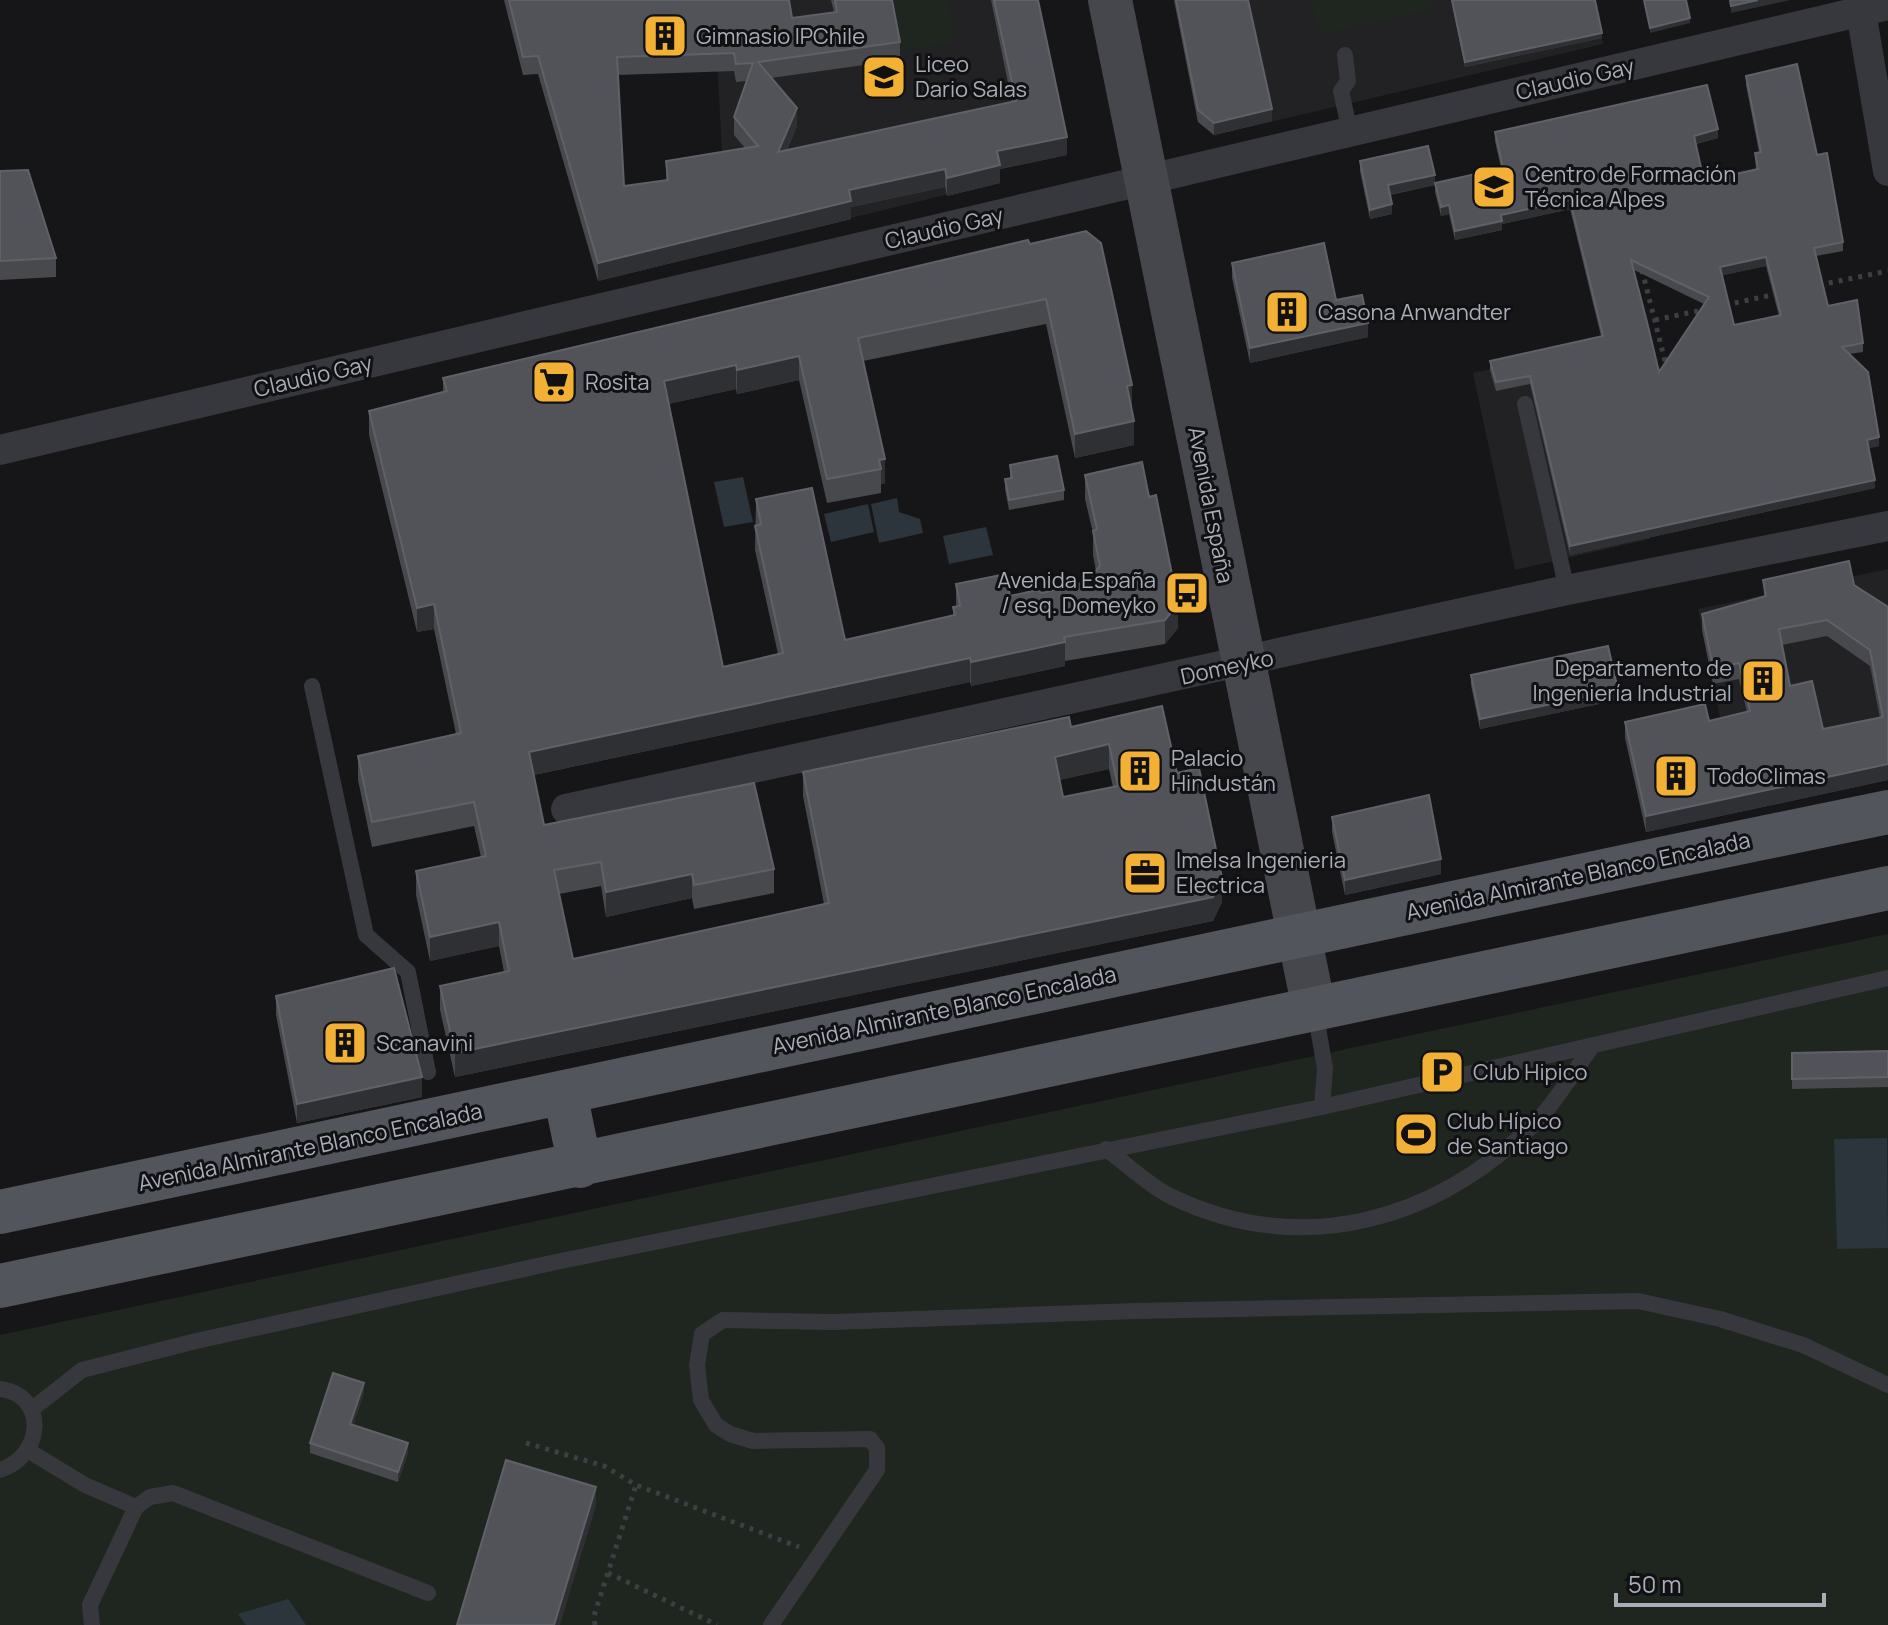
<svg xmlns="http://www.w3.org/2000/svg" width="1888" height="1625" viewBox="0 0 1888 1625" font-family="Manrope,sans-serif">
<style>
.built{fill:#222225}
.green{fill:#1e261f}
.water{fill:#2c353c}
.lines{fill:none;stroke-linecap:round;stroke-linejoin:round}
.path{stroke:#3d3f44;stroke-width:5;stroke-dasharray:4 6;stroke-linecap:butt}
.lane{stroke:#37383d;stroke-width:16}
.street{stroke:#37383d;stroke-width:30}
.secondary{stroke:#45474d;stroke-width:44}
.primary{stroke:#53555c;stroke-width:44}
.wall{fill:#47494d;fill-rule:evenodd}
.shaded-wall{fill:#2f3033}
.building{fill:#525359;stroke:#5f6168;stroke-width:2;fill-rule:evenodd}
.labels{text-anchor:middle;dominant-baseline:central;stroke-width:6;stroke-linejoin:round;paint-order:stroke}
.poi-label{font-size:22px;fill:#a8adb8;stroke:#111113;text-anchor:start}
.street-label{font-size:22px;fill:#a8adb8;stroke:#111113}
</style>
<rect width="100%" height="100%" fill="#161618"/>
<!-- built -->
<path class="built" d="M714,0H1034L1066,154L997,169L999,182L727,248Z
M1174,0H1594L1603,44L1214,135L1198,122Z
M1514,364L1624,436L1650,539L1515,570L1473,373Z
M1888,569V779L1759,708L1720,717L1698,609Z"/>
<!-- green -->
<path class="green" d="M891,0H947L956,42L901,52Z
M1312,0H1430L1432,10L1320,34Z
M1888,934V1625H0V1335Z"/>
<!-- water -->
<path class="water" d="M743,477L753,522L724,527L714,482Z
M897,498L899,512L920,519L923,533L879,543L871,504Z
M868,504L874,532L831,542L824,514Z
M986,527L993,555L949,564L943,536Z
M1887,1138L1888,1248L1837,1249L1834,1139Z
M288,1599L306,1625H246L238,1614Z"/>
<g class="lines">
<!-- path -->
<path class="path" d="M1642,270L1666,365
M1819,285L1888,271
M1725,305L1777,294
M1655,320L1707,309
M526,1443L604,1466L636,1485L799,1547
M608,1573L717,1625
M595,1625L594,1616L636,1485"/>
<!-- lane -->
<path class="lane" d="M1345,55L1348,81L1341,91L1350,132
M1525,404L1567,590
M312,686L366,935L408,972L428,1072
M1315,1011L1325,1068L1322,1107
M1106,1149C1127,1164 1148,1185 1170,1196C1303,1260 1436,1221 1537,1121C1557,1100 1574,1071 1591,1048
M0,1389C48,1395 44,1456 0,1470
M31,1410L82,1370L196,1341L556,1262L1322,1107L1888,978
M29,1451L85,1485L136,1507
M92,1625L90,1605L136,1507L150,1497L173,1493L428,1593
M771,1625L877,1470V1448L870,1439L753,1441L730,1434L716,1425L701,1400L697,1365L702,1334L723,1320L834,1322L1135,1311L1638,1301L1720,1319L1803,1345L1888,1385"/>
<!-- street -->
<path class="street" d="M1859,0L1888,171
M0,450L1888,5
M566,809L1567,590L1888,526"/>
<!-- secondary -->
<path class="secondary" d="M1110,0L1314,1009"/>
<!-- primary -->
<path class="primary" d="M565,1093L580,1166
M0,1212C630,1079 1258,941 1888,812
M0,1286L1888,888"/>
</g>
<!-- wall -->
<path class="wall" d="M504,0H789L792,18L834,12L831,0H892L900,42V60L771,78L797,126L787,150L1012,102L991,0H1038L1067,155L1000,169V183L947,196L945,187L851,207V219L598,281L538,74L523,75ZM734,71L736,82L746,81L734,117V135L745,148L666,161V180L624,186L618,75Z
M1174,0H1248L1272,121L1214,135L1198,122Z
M1451,0H1595L1602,38L1465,67Z
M1746,76L1817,155L1843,242V251L1816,256L1828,306L1863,343V352L1849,354L1879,446L1868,448L1875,488L1570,555L1530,384L1496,391L1490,370V361L1601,336L1570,209L1502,224V230L1455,240L1449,214L1441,216L1435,192V183L1501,168L1495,141V132L1718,138L1696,144L1704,181L1756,170L1755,153L1759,152L1746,85ZM1766,266L1779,316L1734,325L1722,275ZM1634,270L1704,304L1659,372Z
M1360,161L1435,185L1390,195L1392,214L1370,219L1360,171Z
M0,171L56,258V277L0,280Z
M1030,244L1132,409L1134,445L1075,458L1046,324L863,361L885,483L881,484V493L827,503L799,380L737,394L736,389L668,404L723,667L778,654L755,550L756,499L845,640L953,616V607L956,606V584L1010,596L1042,593L1086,582L1096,571L1093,555V533L1085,499V475L1149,497L1178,628L1165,644L1065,661V666L971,686L970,682L534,775L544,825L774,869V893L694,909L692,898L606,917L601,886L559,894L573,959L824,904L803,796V772L1071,727L1177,773L1222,902L1213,921L455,1077L440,1010V986L504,972L499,946L430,961L416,895V871L481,857L474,826L372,847L358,780V756L456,734L434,629L417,632L369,435V411L443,392V378ZM1109,769L1113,787L1063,797L1059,780Z
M1232,263L1336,300L1368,337L1250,363L1232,278Z
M1010,465L1064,490V500L1009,510L1005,489V479L1010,478Z
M1763,580L1854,585L1888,607V780L1646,832L1625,738V722L1709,721L1747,712L1739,679L1713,684L1702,630V614L1764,597ZM1827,636L1870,666L1880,718L1823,729L1790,686L1782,645Z
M1471,675L1618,700L1480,729L1471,685Z
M1332,817L1441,874L1345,895L1332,832Z
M276,996L422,1097L297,1123L276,1015Z
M1888,1051V1087L1792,1089V1053Z
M364,1393L353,1425L408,1453L398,1482L310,1453V1443Z"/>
<!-- shaded-wall -->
<path class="shaded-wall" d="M1758,0H1790L1731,13V6Z
M1690,18V23L1650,33V28Z
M1602,33V38L1465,67V62Z
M797,108V126L778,170V152Z
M1272,109V121L1214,135V123Z
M1718,129V138L1694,144V136Z
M1067,137V155L1000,169V183L947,196V178L997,151Z
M945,169V187L851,207V219L598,281V263L849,190Z
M1435,175V185L1388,195V185Z
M1570,200V209L1502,224V230L1455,240V231L1501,215Z
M1392,204V214L1370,219V210Z
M1449,205V214L1441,216V207Z
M1766,257V266L1720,276V267Z
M1368,323V337L1250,363V348Z
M799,356V380L737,394V370Z
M736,365V389L664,405V381Z
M1132,385V409L1127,386Z
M1134,421V445L1075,458V434Z
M1879,437V446L1867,449V440Z
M885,459V483L881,484V469L879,460Z
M1875,480V488L1570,555V546Z
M434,604V629L417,632V608Z
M1178,604V628L1165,644V620Z
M1065,642V666L971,686V662Z
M970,658V682L529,776V752Z
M1618,690V700L1480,729V719Z
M1109,744V769L1055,781V757Z
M1888,764V780L1646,832V816Z
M1441,859V874L1345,895V880Z
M692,874V898L606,917V892Z
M1222,878V902L1213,921L455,1077V1053Z
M499,922V946L430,961V937Z
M422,1077V1097L297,1123V1104Z
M364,1383V1393L350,1434V1424Z
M408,1443V1453L398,1482V1472Z
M596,1487V1506L560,1625H554Z"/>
<!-- building -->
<path class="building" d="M509,0H789L792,18L837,12L835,0H892L900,42L758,62L797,108L778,152L1016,101L994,0H1038L1067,137L997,151L1000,165L947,178L945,169L849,190L851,201L598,263L538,56L523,57ZM734,53L736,64L753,63L734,117L758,146L666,161L668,180L624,186L617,57Z
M1176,0H1248L1272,109L1214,123L1198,110Z
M1452,0H1595L1602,33L1465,62Z
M1644,0H1686L1690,18L1650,28Z
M1730,0H1758L1731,6Z
M1797,64L1817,155L1827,153L1843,242L1814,248L1828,306L1857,300L1863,343L1842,347L1868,372L1879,437L1867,440L1875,480L1570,546L1530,376L1496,382L1490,361L1603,336L1570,200L1501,215L1502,221L1455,231L1449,205L1441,207L1435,183L1503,168L1495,132L1707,85L1718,129L1694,136L1704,181L1758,169L1755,153L1761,152L1746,76ZM1766,257L1781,315L1734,325L1720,267ZM1631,260L1709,297L1659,372L1648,326Z
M1428,146L1435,175L1388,185L1392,204L1370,210L1360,161Z
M28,170L56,258L0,261V171Z
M1086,231L1101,243L1132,385L1127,386L1134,421L1075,434L1046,299L858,338L885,459L879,460L881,469L827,479L799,356L737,370L736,365L664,381L723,667L783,653L755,526L761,524L756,499L812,488L845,640L955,615L953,607L960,606L956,584L1006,574L1010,596L1037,590L1042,593L1086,582L1100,566L1093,531L1097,529L1085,475L1142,462L1149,497L1156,495L1178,604L1165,620L1064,637L1065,642L971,662L970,658L529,752L544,825L754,783L774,869L694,885L692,874L606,892L601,862L554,870L573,959L829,903L803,772L1069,717L1071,727L1162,706L1177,773L1199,768L1222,878L1213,897L455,1053L440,986L509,971L499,922L430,937L416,871L486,856L474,802L372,822L358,756L461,733L434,604L417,608L369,411L447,391L443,378L1028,240L1030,244ZM1109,744L1118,786L1063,797L1055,757Z
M1324,243L1336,300L1362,295L1368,323L1250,348L1232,263Z
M1057,456L1064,490L1009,500L1005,479L1012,478L1010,465Z
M1849,561L1854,585L1888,607V764L1646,816L1625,722L1705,704L1709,721L1750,711L1739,663L1713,668L1702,614L1766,596L1763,580ZM1827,620L1870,650L1883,717L1823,729L1812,681L1790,686L1779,629Z
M1608,646L1618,690L1480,719L1471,675Z
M1429,795L1441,859L1345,880L1332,817Z
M394,968L422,1077L297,1104L276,996Z
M1888,1051V1077L1792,1079V1053Z
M333,1373L364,1383L350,1424L408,1443L398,1472L310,1443Z
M506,1460L596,1487L554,1625H457Z"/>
<!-- icons -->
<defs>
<g id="building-square" transform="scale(2.3)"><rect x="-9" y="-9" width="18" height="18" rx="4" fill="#f2b134" stroke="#111113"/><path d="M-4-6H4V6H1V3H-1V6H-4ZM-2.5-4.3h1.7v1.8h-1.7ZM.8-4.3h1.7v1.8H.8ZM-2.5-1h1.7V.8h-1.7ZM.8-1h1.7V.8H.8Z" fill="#111"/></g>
<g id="school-square" transform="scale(2.3)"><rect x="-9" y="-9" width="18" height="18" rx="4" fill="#f2b134" stroke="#111113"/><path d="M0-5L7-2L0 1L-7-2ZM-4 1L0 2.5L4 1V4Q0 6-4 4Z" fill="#111"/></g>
<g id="university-square" transform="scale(2.3)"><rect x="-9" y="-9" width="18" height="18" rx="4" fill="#f2b134" stroke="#111113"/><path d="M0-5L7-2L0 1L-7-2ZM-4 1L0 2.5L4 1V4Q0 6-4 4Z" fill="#111"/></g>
<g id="supermarket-square" transform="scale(2.3)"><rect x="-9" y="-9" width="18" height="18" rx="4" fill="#f2b134" stroke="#111113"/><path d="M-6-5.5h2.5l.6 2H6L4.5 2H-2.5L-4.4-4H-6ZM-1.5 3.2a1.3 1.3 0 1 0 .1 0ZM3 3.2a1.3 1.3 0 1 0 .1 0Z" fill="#111"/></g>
<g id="bus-square" transform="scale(2.3)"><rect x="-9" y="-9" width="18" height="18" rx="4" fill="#f2b134" stroke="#111113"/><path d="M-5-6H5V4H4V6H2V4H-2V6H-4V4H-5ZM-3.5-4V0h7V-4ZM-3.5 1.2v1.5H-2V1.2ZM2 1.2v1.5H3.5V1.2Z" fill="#111"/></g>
<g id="office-square" transform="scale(2.3)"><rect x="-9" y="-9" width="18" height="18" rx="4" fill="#f2b134" stroke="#111113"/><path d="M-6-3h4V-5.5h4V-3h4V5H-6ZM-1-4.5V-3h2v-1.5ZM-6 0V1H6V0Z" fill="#111"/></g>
<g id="parking-square" transform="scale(2.3)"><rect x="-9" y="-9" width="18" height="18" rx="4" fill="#f2b134" stroke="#111113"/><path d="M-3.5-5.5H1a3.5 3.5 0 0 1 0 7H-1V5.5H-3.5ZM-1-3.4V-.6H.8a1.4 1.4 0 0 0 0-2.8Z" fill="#111"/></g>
<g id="stadium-square" transform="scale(2.3)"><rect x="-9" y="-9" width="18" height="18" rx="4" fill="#f2b134" stroke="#111113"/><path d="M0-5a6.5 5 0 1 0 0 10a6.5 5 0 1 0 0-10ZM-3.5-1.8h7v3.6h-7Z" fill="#111"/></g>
</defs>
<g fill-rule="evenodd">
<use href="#building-square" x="665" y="36"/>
<use href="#school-square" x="884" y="77"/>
<use href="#university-square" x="1494" y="187"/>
<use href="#building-square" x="1287" y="312"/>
<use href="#supermarket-square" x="554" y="382"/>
<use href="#bus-square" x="1187" y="593"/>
<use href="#building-square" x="1763" y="681"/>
<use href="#building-square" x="1140" y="771"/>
<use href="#building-square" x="1676" y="776"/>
<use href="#office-square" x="1145" y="873"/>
<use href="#building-square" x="345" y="1043"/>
<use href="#parking-square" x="1442" y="1072"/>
<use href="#stadium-square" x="1416" y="1134"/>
</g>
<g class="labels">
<!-- poi labels -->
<g class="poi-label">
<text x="696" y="36">Gimnasio IPChile</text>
<text x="915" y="64">Liceo<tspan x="915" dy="25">Dario Salas</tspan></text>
<text x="1525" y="174">Centro de Formación<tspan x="1525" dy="25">Técnica Alpes</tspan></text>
<text x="1318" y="312">Casona Anwandter</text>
<text x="585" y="382">Rosita</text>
<text x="1156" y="580" text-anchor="end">Avenida España<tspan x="1156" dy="25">/ esq. Domeyko</tspan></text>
<text x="1732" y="668" text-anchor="end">Departamento de<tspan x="1732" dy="25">Ingeniería Industrial</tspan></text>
<text x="1171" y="758">Palacio<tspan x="1171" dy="25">Hindustán</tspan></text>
<text x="1707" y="776">TodoClimas</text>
<text x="1176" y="860">Imelsa Ingenieria<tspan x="1176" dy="25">Electrica</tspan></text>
<text x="376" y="1043">Scanavini</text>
<text x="1473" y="1072">Club Hipico</text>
<text x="1447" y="1121">Club Hípico<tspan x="1447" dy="25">de Santiago</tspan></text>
</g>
<!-- street labels -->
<g class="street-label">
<text transform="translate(1575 79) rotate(-13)">Claudio Gay</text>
<text transform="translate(944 228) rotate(-13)">Claudio Gay</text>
<text transform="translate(313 376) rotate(-13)">Claudio Gay</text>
<text transform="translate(1211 505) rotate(79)">Avenida España</text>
<text transform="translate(1227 667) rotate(-12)">Domeyko</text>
<text transform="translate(1578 876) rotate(-12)">Avenida Almirante Blanco Encalada</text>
<text transform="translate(944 1010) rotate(-12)">Avenida Almirante Blanco Encalada</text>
<text transform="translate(310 1147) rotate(-12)">Avenida Almirante Blanco Encalada</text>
</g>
</g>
<!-- scale -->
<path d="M1616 1593v12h208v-12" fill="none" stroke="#a8adb8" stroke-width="4"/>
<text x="1628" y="1593" font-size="24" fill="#a8adb8" stroke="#111113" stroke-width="6" paint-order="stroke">50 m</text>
</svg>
